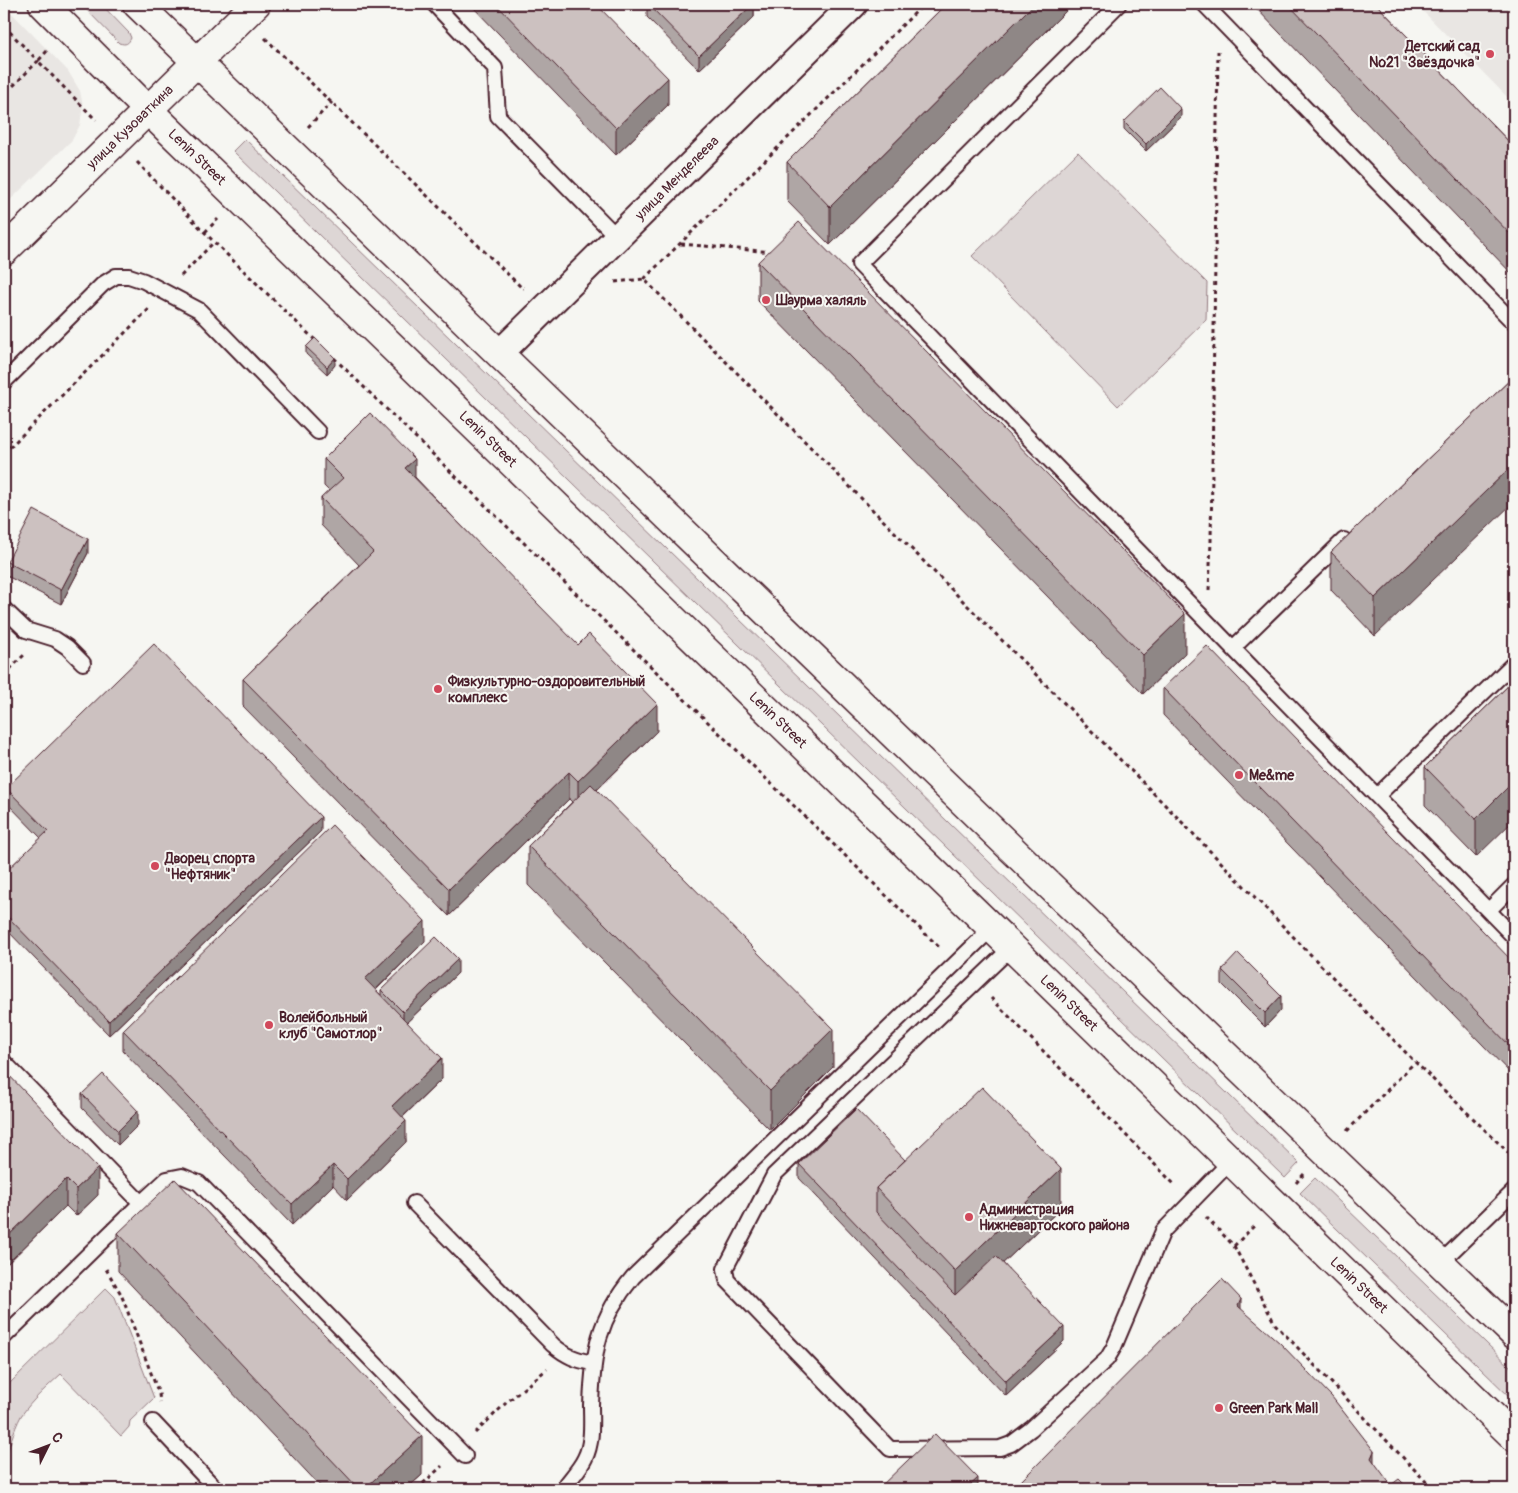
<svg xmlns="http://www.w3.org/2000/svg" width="1518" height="1493" viewBox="0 0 1518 1493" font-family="Pangolin,sans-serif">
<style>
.built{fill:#e9e6e3}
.green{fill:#ddd6d5;stroke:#947a80}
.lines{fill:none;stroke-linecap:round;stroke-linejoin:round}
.service-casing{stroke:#4a1f2b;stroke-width:18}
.minor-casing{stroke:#4a1f2b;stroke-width:30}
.secondary-casing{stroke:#4a1f2b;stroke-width:31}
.primary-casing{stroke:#4a1f2b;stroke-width:31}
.path{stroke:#4a1f2b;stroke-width:3;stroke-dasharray:4 4;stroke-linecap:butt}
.service{stroke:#f6f6f2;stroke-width:14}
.minor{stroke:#f6f6f2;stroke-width:26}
.secondary{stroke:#f6f6f2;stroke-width:28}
.primary{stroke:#f6f6f2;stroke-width:28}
.wall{fill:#afa6a5;stroke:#4a1f2b}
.shaded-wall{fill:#8f8786;stroke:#4a1f2b}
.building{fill:#ccc1c0;stroke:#4a1f2b}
.poi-dot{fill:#d1495b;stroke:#f6f6f2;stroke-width:2}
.labels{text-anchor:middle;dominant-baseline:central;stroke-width:4;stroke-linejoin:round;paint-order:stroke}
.poi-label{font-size:14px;font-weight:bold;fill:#4a1f2b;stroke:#f6f6f2;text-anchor:start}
.street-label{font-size:14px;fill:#4a1f2b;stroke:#f6f6f2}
</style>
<rect width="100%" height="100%" fill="#f6f6f2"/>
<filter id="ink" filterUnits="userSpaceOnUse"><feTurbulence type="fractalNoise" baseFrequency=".02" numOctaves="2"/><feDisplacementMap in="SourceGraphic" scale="10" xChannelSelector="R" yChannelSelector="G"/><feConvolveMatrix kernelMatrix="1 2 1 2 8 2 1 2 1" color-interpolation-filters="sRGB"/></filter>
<g filter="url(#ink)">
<!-- built -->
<path class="built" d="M1416,4H1514V104Z
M4,5L68,71L80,91L83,106L80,125L72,140L4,206Z"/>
<!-- green -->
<path class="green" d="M81,4H101L129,33L131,38C128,44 126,45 119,43Z
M245,139L1299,1163L1285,1178L233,151Z
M1078,152L1207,283L1206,320L1118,406L972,256Z
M1315,1178L1514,1370V1401L1300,1193Z
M106,1288L115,1297L154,1398L130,1421L129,1427L121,1436L61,1374C47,1387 32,1400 21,1416C13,1431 9,1448 4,1464V1389Z"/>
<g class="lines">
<!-- service casing -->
<g class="service-casing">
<path id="service" d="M434,4L495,68L498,116L617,237
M1119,4L859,264L1514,937
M1204,4L1514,323
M4,382L103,284L116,276H129L144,281L199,310L318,432
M4,609L26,630L55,639L67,647L83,663
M1233,648L1344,540
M1377,796L1514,663
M1489,910L1514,885
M1012,947L774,1175L725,1269L727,1280L890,1449L1000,1448L1011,1444L1031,1429L1107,1359L1114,1347L1163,1231L1231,1161
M4,1062L141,1203L4,1337
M141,1203L167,1179L182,1176L199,1183L465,1456
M414,1203L553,1345C566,1356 576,1360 593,1363
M1440,1263L1514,1191
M153,1422L216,1489
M563,1489C570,1479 580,1469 585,1458C593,1442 591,1422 591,1405C593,1351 598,1319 633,1277L992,928"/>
</g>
<!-- minor casing -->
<g class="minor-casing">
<path id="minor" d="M500,353L854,4"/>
</g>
<!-- secondary casing -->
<g class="secondary-casing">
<path id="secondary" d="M4,251L256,4"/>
</g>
<!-- primary casing -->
<g class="primary-casing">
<path id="primary" d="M43,4L148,110L992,928L1514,1437
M137,4L1514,1334"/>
</g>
<!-- path -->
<path class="path" d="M4,26L38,61L4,95
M265,38L522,288H524
M47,51L38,61L96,120
M308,127L332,102
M137,162L214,242L316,341
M205,232L218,219
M681,244L772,252
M181,276L214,242
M644,279L924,4
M615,282L644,279L1175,815L1415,1062L1514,1158
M334,358L940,948
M4,453L149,309
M1209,590L1211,541L1218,51
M4,675L25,654
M991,998L1176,1186
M1347,1131L1415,1062
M1296,1183L1305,1173
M1206,1217L1234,1246L1275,1324L1433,1489
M1234,1246L1255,1225
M106,1269L121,1294L159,1394L160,1402
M475,1433L506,1403L547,1369
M417,1489L442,1466"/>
<!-- service -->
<use href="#service" class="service"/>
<!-- minor -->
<use href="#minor" class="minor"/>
<!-- secondary -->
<use href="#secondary" class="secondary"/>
<!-- primary -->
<use href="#primary" class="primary"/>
</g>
<!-- wall -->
<path class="wall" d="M470,4H596L668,105L616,155Z
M647,4H754V17L699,70L647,17Z
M946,4H1073L830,245L787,201V162Z
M1254,4H1376L1514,147V276L1254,6Z
M1181,117L1146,151L1124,129V122Z
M758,262L1185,653L1143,694L758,301Z
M306,347L335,365L327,374L306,354Z
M1514,376L1375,636L1331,590V552Z
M324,459L415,477L657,731L597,790L833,1067L770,1130L528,885V846L572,802L569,799L449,916L243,706V679L359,565L321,525V498L329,491L324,486Z
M88,553L61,604L7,576V562Z
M1514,680L1476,857L1425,805V767Z
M1163,688L1514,963V1077L1163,715Z
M6,788L321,831L109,1035L4,927V873L41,838L6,802Z
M425,941L376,990L381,995V990L458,973L407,1022L442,1079L403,1117L406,1142L347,1200L333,1185L292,1225L123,1051V1030Z
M1222,970L1281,1010L1265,1027L1222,984Z
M4,1070L98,1195L76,1216L66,1206L4,1267Z
M82,1094L138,1125L118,1145L82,1108Z
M905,1160L1061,1208L1003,1263L1064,1341L1006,1396L799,1178V1164Z
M118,1233L422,1475L406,1489H323L118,1271Z"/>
<!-- shaded-wall -->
<path class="shaded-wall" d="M753,4H754V17L699,70V56Z
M1034,4H1073L830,245V207Z
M668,78V105L616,155V128Z
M1181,109V117L1146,151V144Z
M335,358V365L327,374V367Z
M415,459V486L405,468Z
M1514,464V502L1375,636V598Z
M88,539V553L61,604V590Z
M1185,614V653L1143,694V655Z
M657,704V731L578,808V781Z
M569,772V799L449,916V889Z
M1514,781V820L1476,857V819Z
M321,817V831L109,1035V1021Z
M425,921V941L365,1000V979Z
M458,959V973L403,1026V1012Z
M1281,996V1010L1265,1027V1013Z
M833,1029V1067L770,1130V1091Z
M442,1058V1079L392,1127V1106Z
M138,1111V1125L118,1145V1131Z
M406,1121V1142L347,1200V1179Z
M333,1165V1185L292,1225V1204Z
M98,1168V1195L76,1216V1189Z
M1061,1169V1208L955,1309V1271Z
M66,1179V1206L4,1267V1240Z
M1241,1299V1337L1238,1306Z
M1064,1327V1341L1006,1396V1381Z
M422,1436V1475L406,1489H364Z
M1374,1451V1489L1371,1458Z
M978,1478V1489H966Z"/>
<!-- building -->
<path class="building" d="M496,4H596L668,78L616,128Z
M648,4H753L699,56Z
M946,4H1034L830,207L787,162Z
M1288,4H1376L1514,147V238Z
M1160,87L1181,109L1146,144L1124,122Z
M799,222L1185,614L1143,655L758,262Z
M315,338L335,358L327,367L306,347Z
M1514,376V464L1375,598L1331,552Z
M370,413L415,459L405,468L578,645L589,634L657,704L578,781L569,772L449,889L243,679L373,552L321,498L343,478L324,459Z
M34,510L88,539L61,590L7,562Z
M154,644L321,817L109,1021L4,913V873L48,831L6,788Z
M1207,646L1514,963V1050L1163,688Z
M1514,680V781L1476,819L1425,767Z
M591,784L833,1029L770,1091L528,846Z
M332,825L425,921L365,979L442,1058L392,1106L406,1121L347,1179L333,1165L292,1204L123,1030Z
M436,937L458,959L403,1012L381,990Z
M1238,953L1281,996L1265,1013L1222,970Z
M4,1070L98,1168L76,1189L66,1179L4,1240Z
M103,1074L138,1111L118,1131L82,1094Z
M982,1087L1061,1169L955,1271L876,1188Z
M856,1109L905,1160L876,1188V1212L951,1291L955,1295L996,1256L1064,1327L1006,1381L799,1164Z
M175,1179L422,1436L364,1489H359L118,1233Z
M1222,1279L1241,1299L1238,1306L1280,1343L1332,1397L1374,1451L1371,1458L1391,1485L1399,1479L1409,1489H1013Z
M935,1434L978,1478L966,1489H878Z"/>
</g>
<!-- markers -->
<g class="poi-dot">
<circle cx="1490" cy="54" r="5"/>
<circle cx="766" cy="300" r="5"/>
<circle cx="438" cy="689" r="5"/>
<circle cx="1239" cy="775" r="5"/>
<circle cx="155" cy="866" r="5"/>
<circle cx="269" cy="1025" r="5"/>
<circle cx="969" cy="1217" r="5"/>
<circle cx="1219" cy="1408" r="5"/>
</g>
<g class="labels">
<!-- poi labels -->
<g class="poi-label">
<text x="1480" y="46" text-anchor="end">Детский сад<tspan x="1480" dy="16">№21 "Звёздочка"</tspan></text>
<text x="776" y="300">Шаурма халяль</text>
<text x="448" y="681">Физкультурно-оздоровительный<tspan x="448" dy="16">комплекс</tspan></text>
<text x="1249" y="775">Me&amp;me</text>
<text x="165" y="858">Дворец спорта<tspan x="165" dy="16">"Нефтяник"</tspan></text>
<text x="279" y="1017">Волейбольный<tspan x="279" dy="16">клуб "Самотлор"</tspan></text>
<text x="979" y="1209">Администрация<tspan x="979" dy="16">Нижневартоского района</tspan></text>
<text x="1229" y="1408">Green Park Mall</text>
</g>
<!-- street labels -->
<g class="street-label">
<text transform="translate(130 127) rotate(-44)">улица Кузоваткина</text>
<text transform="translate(197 157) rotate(44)">Lenin Street</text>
<text transform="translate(677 178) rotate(-45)">улица Менделеева</text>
<text transform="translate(488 439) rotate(44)">Lenin Street</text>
<text transform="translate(778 720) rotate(44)">Lenin Street</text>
<text transform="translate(1069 1003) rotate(44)">Lenin Street</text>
<text transform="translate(1359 1285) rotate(44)">Lenin Street</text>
</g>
</g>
<!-- margin -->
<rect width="1518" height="1493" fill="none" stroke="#f6f6f2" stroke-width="20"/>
<rect x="10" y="10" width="1498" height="1473" fill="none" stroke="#4a1f2b" stroke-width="2" filter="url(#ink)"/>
<!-- north arrow -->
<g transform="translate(48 1446) rotate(48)" stroke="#f6f6f2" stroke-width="4" paint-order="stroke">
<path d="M0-4L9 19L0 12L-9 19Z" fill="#4a1f2b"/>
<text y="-8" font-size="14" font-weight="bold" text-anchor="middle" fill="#4a1f2b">С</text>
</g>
</svg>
